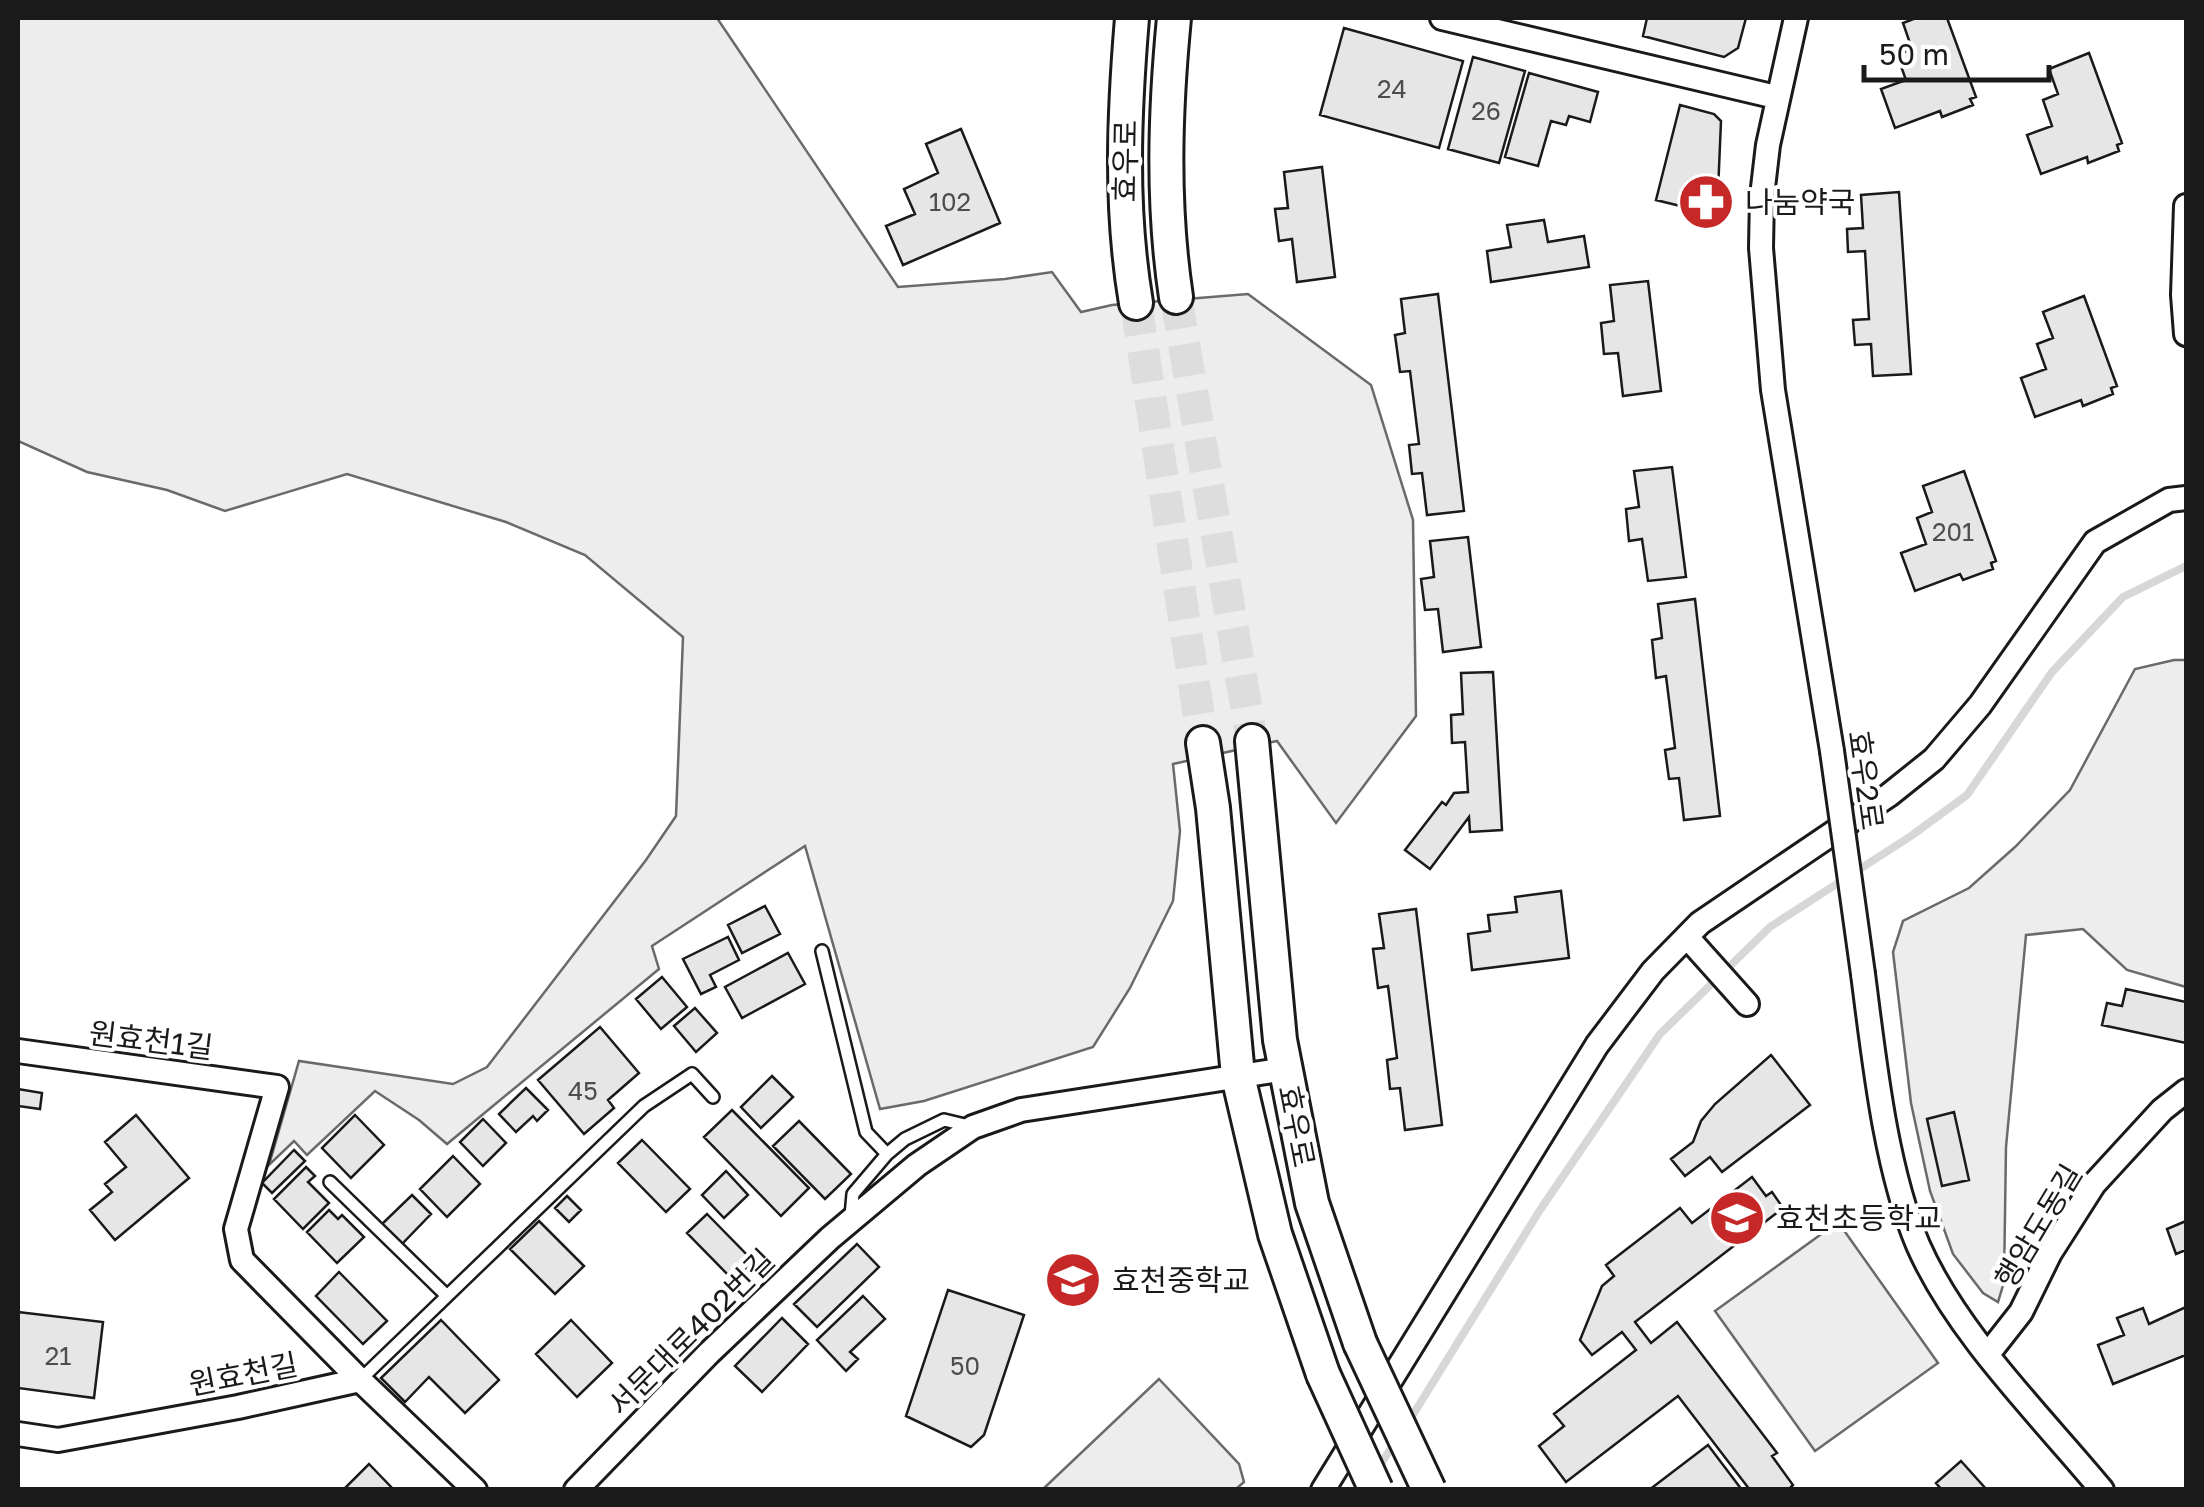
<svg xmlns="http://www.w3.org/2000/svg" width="2204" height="1507" viewBox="0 0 2204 1507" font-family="'Golos Text','Noto Sans KR',sans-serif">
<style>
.built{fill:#ededed;stroke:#6a6a6a;stroke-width:2.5}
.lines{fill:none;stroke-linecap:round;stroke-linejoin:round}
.stream{stroke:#d7d7d7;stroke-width:8}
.building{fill:#e6e6e6;stroke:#1a1a1a;stroke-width:2.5}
.secondary-tunnel{stroke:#ddd;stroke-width:32;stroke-dasharray:32 16;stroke-linecap:butt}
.lane-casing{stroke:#1a1a1a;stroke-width:16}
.street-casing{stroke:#1a1a1a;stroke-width:28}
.secondary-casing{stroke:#1a1a1a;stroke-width:38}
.lane{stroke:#fff;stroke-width:11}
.street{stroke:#fff;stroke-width:22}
.secondary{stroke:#fff;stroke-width:32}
.street-bridge-casing{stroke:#1a1a1a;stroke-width:28;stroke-linecap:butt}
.secondary-bridge-casing{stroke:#1a1a1a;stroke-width:38;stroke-linecap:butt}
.street-bridge{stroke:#fff;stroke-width:22}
.secondary-bridge{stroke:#fff;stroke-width:32}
.labels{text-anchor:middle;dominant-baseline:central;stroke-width:8;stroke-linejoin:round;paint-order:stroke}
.number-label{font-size:25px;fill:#4d4d4d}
.street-label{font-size:30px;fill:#1a1a1a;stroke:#fff}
.poi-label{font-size:30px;fill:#1a1a1a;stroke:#fff;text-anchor:start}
</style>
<rect width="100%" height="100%" fill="#fff"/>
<!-- built -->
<path class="built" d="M18,18H717L898,287L1005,279L1052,272L1081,312L1112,305L1248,294L1371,385L1413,520L1416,716L1336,823L1277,741L1173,764L1180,831L1173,901L1130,988L1093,1047L924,1101L880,1109L805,846L652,946L659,969L447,1144L419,1120L375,1091L307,1155L294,1141L269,1165L299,1061L453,1084L487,1067L646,860L676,816L683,637L585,555L506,522L347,474L225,511L167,490L87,472L18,441Z
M2174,660H2186V987L2127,970L2083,929L2026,935L2006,1147L2004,1282L1998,1302L1983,1293L1953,1254L1930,1191L1911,1103L1893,952L1903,921L1969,888L2015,847L2070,790L2135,669Z
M1838,1222L1938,1363L1815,1451L1715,1311Z
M1159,1379L1239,1464L1244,1482L1236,1489H1043Z"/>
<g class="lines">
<!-- stream -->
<path class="stream" d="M1409,1421L1540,1210L1660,1034L1770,927L1911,836L1967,795L2052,672L2123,597L2186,566
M1376,1471L1396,1441"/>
</g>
<!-- building -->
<path class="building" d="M1647,18H1746L1738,48L1724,57L1643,36Z
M1916,18H1947L1976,97L1970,99L1973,105L1942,117L1940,111L1895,128L1881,89L1906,80L1897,55L1912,49L1903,23Z
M1344,28L1463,61L1439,148L1320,115Z
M2089,53L2122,143L2117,145L2119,151L2088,163L2087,157L2041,174L2027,135L2052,126L2043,100L2058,94L2049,69Z
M1473,57L1525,71L1499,163L1448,149Z
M1529,73L1598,92L1590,122L1569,116L1566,125L1551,121L1538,166L1505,157Z
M1680,105L1714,114L1721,121L1717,215L1656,200Z
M961,129L1000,223L903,265L886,226L915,214L904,189L938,173L926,144Z
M1322,167L1335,277L1297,282L1292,239L1279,241L1275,209L1288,208L1284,172Z
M1899,192L1911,374L1873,376L1871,344L1855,345L1853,320L1869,319L1865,251L1848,252L1847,229L1863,228L1861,195Z
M1544,220L1548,242L1584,236L1589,267L1491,282L1487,251L1511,247L1507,225Z
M1648,281L1661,391L1623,396L1618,353L1604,354L1601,323L1614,321L1610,285Z
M1438,294L1464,511L1427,515L1422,473L1412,474L1409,445L1419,444L1410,371L1400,372L1395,335L1405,333L1401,299Z
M2084,296L2117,386L2111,388L2113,394L2083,406L2081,400L2035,417L2021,378L2046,369L2037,344L2053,338L2043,312Z
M1672,467L1686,577L1648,581L1642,539L1629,541L1626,509L1639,507L1634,471Z
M1964,471L1996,561L1991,563L1993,569L1963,580L1960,574L1915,591L1901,553L1926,544L1917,518L1932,512L1923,486Z
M1468,537L1481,647L1443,652L1438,609L1425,610L1421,579L1434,577L1430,541Z
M1695,599L1720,816L1684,820L1679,778L1669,779L1665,750L1675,748L1666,676L1656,678L1652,640L1662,638L1658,604Z
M1493,672L1502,830L1470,832L1469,817L1430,869L1405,850L1442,802L1446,805L1454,793L1468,792L1465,742L1452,743L1451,715L1463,714L1461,673Z
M1561,891L1569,958L1472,970L1468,934L1490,931L1488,915L1517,912L1515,897Z
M765,906L780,934L742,953L728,925Z
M1416,909L1442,1125L1405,1130L1400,1088L1390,1089L1387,1060L1397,1058L1388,986L1378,988L1373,949L1384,948L1379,914Z
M728,937L739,960L710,975L716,987L701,994L683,959Z
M788,953L805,984L742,1018L725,987Z
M662,977L687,1007L661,1029L636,999Z
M2126,989L2186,1002V1043L2102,1025L2107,1003L2122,1006Z
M695,1008L717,1033L696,1052L674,1026Z
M600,1027L639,1073L608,1100L614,1108L584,1134L538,1080Z
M1771,1055L1810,1105L1722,1172L1710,1157L1685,1176L1671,1159L1693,1142L1701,1121L1715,1104Z
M772,1076L793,1097L761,1128L741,1107Z
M526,1088L548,1110L537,1121L533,1116L516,1132L499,1114Z
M18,1089L42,1093L40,1109L18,1106Z
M732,1110L809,1188L781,1216L704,1137Z
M1954,1112L1969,1180L1942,1186L1927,1119Z
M136,1115L189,1178L115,1240L90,1210L112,1192L105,1184L126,1167L105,1142Z
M355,1115L384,1145L351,1178L322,1148Z
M483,1119L506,1143L483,1166L460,1142Z
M799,1121L851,1174L825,1199L773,1146Z
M642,1140L690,1189L666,1212L618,1163Z
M294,1150L305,1161L272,1193L262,1183Z
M453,1156L480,1184L447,1217L420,1189Z
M306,1167L315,1176L308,1182L329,1203L303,1229L274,1199Z
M726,1171L748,1195L724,1218L702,1195Z
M1752,1177L1766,1196L1772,1192L1783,1208L1635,1322L1651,1343L1677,1322L1777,1453L1772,1456L1793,1485L1788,1490H1750L1678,1396L1566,1482L1539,1446L1564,1426L1554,1414L1636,1350L1622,1332L1592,1355L1580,1340L1602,1286L1614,1276L1606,1265L1680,1208L1692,1223Z
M412,1195L431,1214L402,1244L382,1224Z
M567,1196L581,1210L569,1222L555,1208Z
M329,1210L338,1219L342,1215L364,1237L337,1263L307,1232Z
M707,1214L754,1262L734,1281L687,1233Z
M539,1221L584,1266L555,1294L510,1249Z
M2186,1221V1250L2176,1254L2167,1229Z
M857,1244L879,1267L817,1327L794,1304Z
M339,1272L387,1321L363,1344L316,1296Z
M948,1290L1024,1315L984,1435L971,1447L906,1416Z
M863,1296L885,1319L850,1352L858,1359L846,1371L817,1340Z
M2186,1307V1355L2113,1384L2098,1345L2124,1335L2117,1318L2143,1308L2149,1324Z
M18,1312L103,1322L94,1398L18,1388Z
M782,1318L808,1344L762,1392L735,1366Z
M441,1320L499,1380L465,1413L429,1377L405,1402L381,1378Z
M571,1320L612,1363L577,1397L536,1354Z
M1708,1445L1742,1490H1649Z
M1961,1461L1987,1490H1942L1936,1483Z
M369,1464L394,1490H343Z"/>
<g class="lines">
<!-- secondary-tunnel -->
<path class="secondary-tunnel" d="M1176,297L1252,741
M1136,303L1203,743"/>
<!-- lane casing -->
<g class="lane-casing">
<path id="lane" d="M822,951L866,1132L887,1154
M330,1182L447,1296
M851,1216L853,1194L887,1154L905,1139L944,1120L969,1126
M360,1380L644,1106L692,1074L713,1097"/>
</g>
<!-- street casing -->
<g class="street-casing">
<path id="street" d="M1442,18L1776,97
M1796,18L1768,145L1762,196L1761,248L1773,390L1832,751
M2186,206L2183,295L2186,334
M1687,937L1747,1004
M1863,974C1874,1058 1885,1167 1918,1245C1957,1334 2040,1415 2102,1490
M18,1051L277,1087L236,1229L242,1260L360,1380L475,1490
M1988,1354L2021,1312L2050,1253L2094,1184L2162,1110L2186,1091
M18,1434L58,1440L238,1407L360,1380
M576,1490L709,1353L830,1238L917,1165L973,1127L1021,1110L1286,1069
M1323,1490L1597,1045L1653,971L1700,923L1889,795L1934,759L1980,705L2095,542L2169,500L2186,498"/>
</g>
<!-- secondary casing -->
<g class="secondary-casing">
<path id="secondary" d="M1132,18C1124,114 1120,208 1136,303
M1174,18C1165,111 1162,204 1176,297
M1252,741L1280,1040L1312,1203L1360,1343
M1203,743L1213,808L1238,1076L1275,1234L1323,1374"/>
</g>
<!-- lane -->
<use href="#lane" class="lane"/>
<!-- street -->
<use href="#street" class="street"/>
<!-- secondary -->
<use href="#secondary" class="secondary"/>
<!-- street-bridge casing -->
<g class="street-bridge-casing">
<path id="street-bridge" d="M1832,751L1863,974"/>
</g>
<!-- secondary-bridge casing -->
<g class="secondary-bridge-casing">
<path id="secondary-bridge" d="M1360,1343L1429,1490
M1323,1374L1376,1490"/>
</g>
<!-- street-bridge -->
<use href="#street-bridge" class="street-bridge"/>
<!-- secondary-bridge -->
<use href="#secondary-bridge" class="secondary-bridge"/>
</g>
<!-- icons -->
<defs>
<g id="pharmacy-disc" transform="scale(2.875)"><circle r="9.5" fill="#c62828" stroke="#fff"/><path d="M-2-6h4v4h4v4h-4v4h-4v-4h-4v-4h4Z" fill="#fff"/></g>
<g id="school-disc" transform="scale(2.875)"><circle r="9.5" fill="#c62828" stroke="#fff"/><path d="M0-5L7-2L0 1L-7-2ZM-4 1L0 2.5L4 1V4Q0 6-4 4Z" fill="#fff"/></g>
</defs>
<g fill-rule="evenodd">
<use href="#pharmacy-disc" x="1706" y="202"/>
<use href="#school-disc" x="1737" y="1218"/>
<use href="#school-disc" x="1073" y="1280"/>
</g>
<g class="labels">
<!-- number labels -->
<g class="number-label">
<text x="1392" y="88">24</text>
<text x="1486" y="110">26</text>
<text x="950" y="201">102</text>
<text x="1953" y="531">201</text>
<text x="583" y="1090">45</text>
<text x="58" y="1355">21</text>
<text x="965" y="1365">50</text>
</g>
<!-- street labels -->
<g class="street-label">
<text transform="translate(1125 161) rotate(-89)">효우로</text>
<text transform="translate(1866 780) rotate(82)">효우2로</text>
<text transform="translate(151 1040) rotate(7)">원효천1길</text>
<text transform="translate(1297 1126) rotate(79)">효우로</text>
<text transform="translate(2038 1226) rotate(-59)">행암도동길</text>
<text transform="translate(691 1332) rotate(-45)">서문대로402번길</text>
<text transform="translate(243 1374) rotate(-11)">원효천길</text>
</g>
<!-- poi labels -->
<g class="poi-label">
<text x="1745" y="202">나눔약국</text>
<text x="1776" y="1218">효천초등학교</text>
<text x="1112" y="1280">효천중학교</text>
</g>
</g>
<!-- border -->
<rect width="2204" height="1507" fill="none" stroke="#1a1a1a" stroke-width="40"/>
<!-- scale -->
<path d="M1864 65v15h185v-15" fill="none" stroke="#1a1a1a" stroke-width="5"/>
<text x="1879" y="65" font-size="30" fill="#1a1a1a" stroke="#ffffff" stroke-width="8" paint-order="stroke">50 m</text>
</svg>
